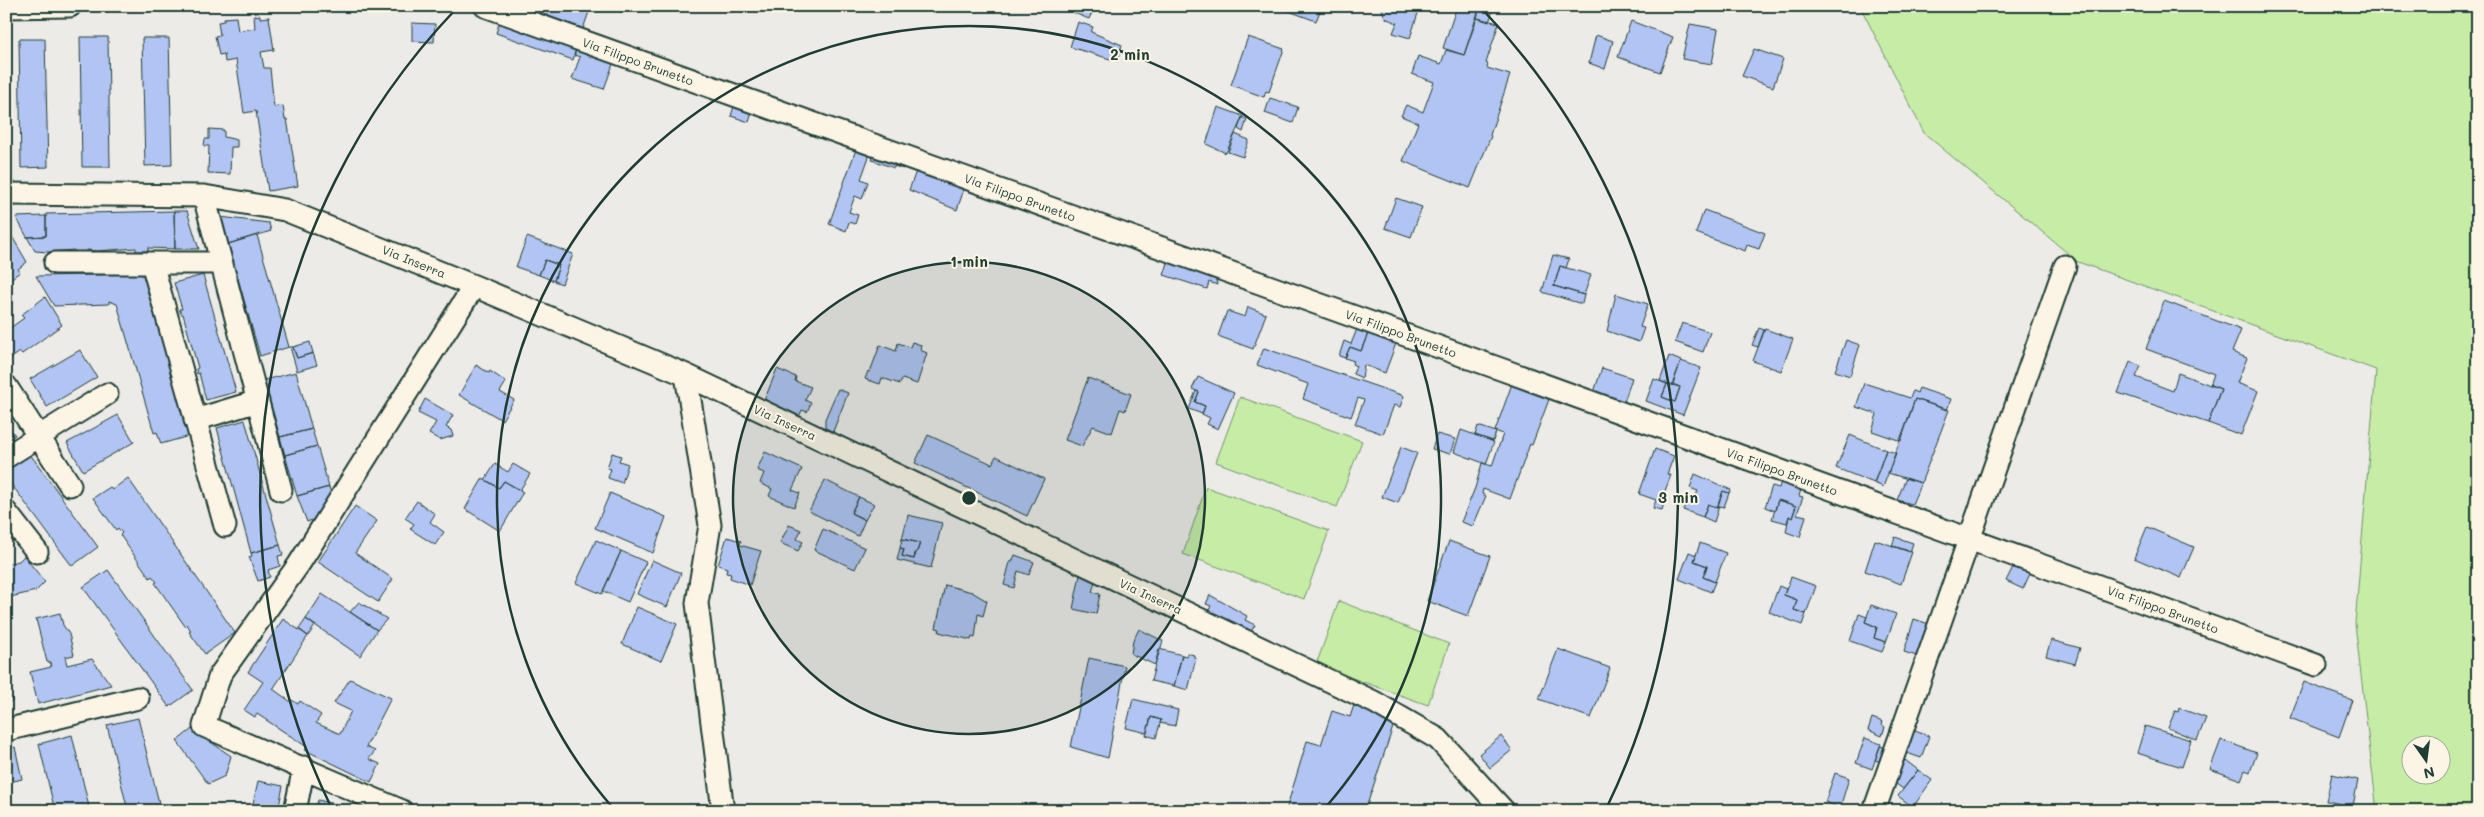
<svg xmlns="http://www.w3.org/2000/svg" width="2484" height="817" viewBox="0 0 2484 817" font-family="Mali,sans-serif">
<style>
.green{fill:#c6eca6;stroke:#72946d;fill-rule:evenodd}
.building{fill:#b2c4f3;stroke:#1f3d34}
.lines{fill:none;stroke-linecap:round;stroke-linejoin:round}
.street-casing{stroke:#1f3d34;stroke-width:25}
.street{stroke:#fcf5e5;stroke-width:21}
.ring{fill:none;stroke:#1f3d34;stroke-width:2.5}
.labels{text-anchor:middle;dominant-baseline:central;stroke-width:4;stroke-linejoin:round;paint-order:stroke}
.street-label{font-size:12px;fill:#1f3d34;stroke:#fcf5e5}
.centre{fill:#1f3d34;stroke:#fcf5e5;stroke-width:2.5}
.ring-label{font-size:15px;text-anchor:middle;font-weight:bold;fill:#1f3d34;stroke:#fcf5e5;stroke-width:4;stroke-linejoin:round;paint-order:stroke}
</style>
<rect width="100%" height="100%" fill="#edebe8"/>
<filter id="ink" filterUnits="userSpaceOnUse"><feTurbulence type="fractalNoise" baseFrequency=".02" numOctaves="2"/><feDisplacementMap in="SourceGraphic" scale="10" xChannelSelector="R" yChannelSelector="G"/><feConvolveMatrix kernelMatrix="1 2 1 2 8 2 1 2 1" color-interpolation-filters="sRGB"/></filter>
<g filter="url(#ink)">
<!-- green -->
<path class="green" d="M1860,6H2478V811H2377L2355,624L2376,370L2078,262L1924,133ZM2412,744H2442V774H2412Z
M1240,397L1362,441L1337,507L1216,462Z
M1206,487L1329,531L1304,599L1183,554Z
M1339,601L1449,644L1428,705L1316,665Z"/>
<!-- building -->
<path class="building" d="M522,6H550L546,19L521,10Z
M562,6L590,9L583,29L556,19L555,22L546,19L550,7L560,11Z
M1076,6H1095L1089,19L1074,13Z
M1275,6H1322L1316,21Z
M1381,6H1408L1419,10L1410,38L1393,33L1397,23L1385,18Z
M1457,6H1480L1464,55L1443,48Z
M1480,6L1494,7L1489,22L1477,18Z
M260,15V18L269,17L274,50L261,52L264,68H270L274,107L283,106L285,120L287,119L298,186L268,191L256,111L244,113L236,60L225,62L224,54L219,55L215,36L220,35L218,22L224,21V18L236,17L238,31L255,28L254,16Z
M501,17L578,43L573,60L496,33Z
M1477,18L1499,23L1486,63L1488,64L1487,68L1510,75L1490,135L1491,136L1470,188L1403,161L1418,123L1401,116L1406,105L1423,112L1434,82L1412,74L1418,56L1441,64L1446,50L1464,55Z
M1631,21L1673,37L1660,72L1618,57Z
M1078,22L1093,27L1091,32L1122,45L1117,61L1070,47Z
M412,23L435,24L434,42L412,41Z
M1690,24L1718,29L1712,64L1682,59Z
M1596,35L1613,41L1605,69L1589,63Z
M80,37H108L110,167H82Z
M1248,37L1284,49L1269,92L1266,91L1264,97L1231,85Z
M142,38H169L172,165L145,166Z
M19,39H45L48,167L21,168Z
M578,43L600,51L596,58L613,64L604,89L572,79L580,57L574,55Z
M1754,49L1783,59L1773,87L1742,76Z
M1270,98L1298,107L1293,123L1265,113Z
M736,100L754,106L749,122L731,116Z
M1218,107L1243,116L1226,153L1206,144Z
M1242,117L1247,119L1243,132L1238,129Z
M209,129L224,130V137L237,140V147H231L230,174L208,173L209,146H204L205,139H209Z
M1235,134L1249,140L1243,157L1228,152Z
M858,144L904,166L903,169L894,166V168L872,160L874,155L870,154L861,179L868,182L862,199L855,196L849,212L858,215L855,224L849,222L846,231L829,224Z
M918,166L934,178L964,189L957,210L909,190Z
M1396,198L1422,207L1411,237L1385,228Z
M1704,210L1765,233L1759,249L1747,245L1745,251L1696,233Z
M174,211L175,249L148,248V251H136V248L97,251L87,250V253H74V250L47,252L35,251L27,237L46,236V214Z
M174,211H187L199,249H175Z
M46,216V236L27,237L16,217Z
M220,217L269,223L271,231L228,244Z
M10,233L27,262L18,269L20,272L6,282V236Z
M257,235L289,347L260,356L228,244Z
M527,237L573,254L562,284L554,281L559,265L545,260L539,275L516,267Z
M1553,255L1569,259L1566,268L1560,266L1554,286L1584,295L1582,304L1542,292Z
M1170,257L1215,272L1217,285L1209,282L1207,289L1164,275Z
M545,260L559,265L554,281L539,275Z
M1560,266L1591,275L1584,295L1554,286Z
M143,274L189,436L161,444L157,432L154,433L117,304L109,301V304L54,306L36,276Z
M203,275L236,392L206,400L199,373L197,374L196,369L198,368L183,314H181L179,309H182L174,283Z
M1616,294L1648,304L1640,327L1644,328L1639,342L1607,331Z
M45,297L62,325L22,354L20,352L6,362V331L24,318L21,315Z
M2164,301L2241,330L2232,352L2247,358L2237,383L2258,391L2241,435L2208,423L2221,389L2210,385L2214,374L2146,349Z
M1248,307L1266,314L1253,349L1218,336L1227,311L1245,317Z
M1682,323L1710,332L1703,352L1675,342Z
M1359,324L1370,328L1361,351L1350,347L1345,358L1339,356L1344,341L1351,344Z
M1370,328L1398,338L1385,373L1364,365L1362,378L1353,374L1356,366L1352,364L1354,361L1345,358L1350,347L1361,351Z
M1759,328L1764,330L1758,347L1752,345Z
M1765,329L1793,339L1781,371L1753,361Z
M1846,340L1860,345L1850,376L1835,371Z
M310,342L313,353L297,358L293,347Z
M912,342L921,345L920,350L927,353L917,384L902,379L900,384L882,378L880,384L865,379L868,371L870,372L880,345L896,351L898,343L910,347Z
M290,347H293L297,358L313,353L317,365L297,371Z
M1264,348L1404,396L1400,407L1394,405L1383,434L1355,424L1364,400L1358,398L1351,417L1303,399L1308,384L1257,365Z
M80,350L97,377L47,407L30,379Z
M1669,356L1681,361L1672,385L1660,381Z
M1681,361L1701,368L1683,415L1646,401L1654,379L1667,384L1662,397L1675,402L1680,387L1673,384Z
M2130,362L2141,366L2136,377L2173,391L2178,373L2221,389L2208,423L2118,393Z
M476,365L489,373L490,371L506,382L500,392L514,400L502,420L459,395Z
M1602,368L1632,378L1623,405L1593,395Z
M777,369L796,377L795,381L811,387L805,400L811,403L807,412L802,410L799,417L764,401Z
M296,372L312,429L280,437L264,380Z
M1198,377L1234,393L1218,429L1207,424L1210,418L1202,414L1205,406L1195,402L1199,392L1192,389Z
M1088,378L1131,394L1125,411L1120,409L1112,433L1093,426L1082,446L1065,440Z
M1513,381L1551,394L1532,445L1530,444L1510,499L1483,489L1482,494L1486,496L1473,526L1461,522L1475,488L1482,463L1492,466L1503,434L1495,431Z
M1864,383L1910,398L1913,391L1917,393L1919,388L1951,399L1947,410L1915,399L1901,441L1872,431L1877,414L1856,407Z
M1667,384L1680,387L1675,402L1662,397Z
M838,389L848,393L832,434L825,430V419Z
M1196,391L1199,392L1195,402L1205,406L1202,414L1189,409Z
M425,399L453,415L446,427L451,430L453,436L440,440L429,434L436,422L418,413Z
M1915,399L1949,410L1921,483L1888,473Z
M118,415L134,442L83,471L67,443Z
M245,420L280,545L251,553L217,428Z
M6,423L15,435L6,441Z
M1478,426L1496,432L1493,441L1475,435Z
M312,429L317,446L285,455L280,437Z
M1461,430L1494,442L1486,464L1454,452Z
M1437,434L1455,439L1450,454L1432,449Z
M928,435L992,464L996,456L1044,479L1027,516L915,463Z
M1850,435L1886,450L1874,483L1836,468Z
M317,446L329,487L297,496L285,455Z
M1401,447L1417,453L1398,503L1382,497Z
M1655,449L1674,456L1667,474L1671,475L1662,499L1665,500L1662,510L1653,508L1656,500L1639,494Z
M1886,450L1896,453L1883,487L1874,483Z
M765,452L802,469L792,490L800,493L794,507L769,496L772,489L760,483L764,473L757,470Z
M612,453L621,456L619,461L628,464L622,483L608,478L611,469L607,468Z
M30,454L98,547L72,566L6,477V472Z
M495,464L508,472L513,464L530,474L520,490L504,481L499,488L485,480Z
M1695,474L1731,490L1729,493L1723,491L1717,508L1708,504L1703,517L1683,510L1688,498L1694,500L1698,491L1690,488Z
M1783,476L1803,483L1799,496L1803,497L1797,514L1806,516L1800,537L1786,532L1789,516L1792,518L1796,506L1778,500L1775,511L1765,507L1772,486L1779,488Z
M128,478L235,633L205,654L189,632L191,631L187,624L185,626L155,583L157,582L152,576L150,578L120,535L122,533L118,528L116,530L93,498L110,487L112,490Z
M483,478L499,488L504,481L523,492L500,531L465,509Z
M1906,478L1921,483L1912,504L1897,500Z
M825,480L859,497L851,513L865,520L858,536L809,511Z
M329,487L333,500L317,518L307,522L297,496Z
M1723,491L1729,493L1724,507L1719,506L1714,522L1703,517L1708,504L1717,508Z
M610,493L666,517L653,553L595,528Z
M859,497L874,504L865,520L851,513Z
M1778,500L1796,506L1792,518L1789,516L1787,523L1772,519Z
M417,501L435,514L430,522L444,532L435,545L410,529L414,524L405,518Z
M355,506L377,521L355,553L393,579L378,602L318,562Z
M908,515L942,523L931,568L897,560L900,548L904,549L902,556L914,559L915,552H917L920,543L902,539Z
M789,525L801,530L797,539L803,542L798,551L780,543Z
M2147,527L2194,547L2181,578L2134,558Z
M823,529L865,548L855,569L814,550Z
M727,537L741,541L740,545L761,551L750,585L730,578L731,574L726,573L727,568L718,565Z
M1895,537L1913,543L1910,552L1892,546Z
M902,539L920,543L914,559L902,556L904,549L900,548Z
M596,540L621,551L602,594L576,583Z
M1875,540L1912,552L1901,584L1865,571Z
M1449,541L1490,556L1468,616L1427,601Z
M1700,543L1726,553L1715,582L1703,577L1707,566L1694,561Z
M280,545L283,555L278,556L280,566L268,570L270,577L258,581L249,557L252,556L251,553Z
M621,551L646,562L628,602L603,591Z
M1689,552L1696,555L1694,561L1707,566L1703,577L1715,582L1711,592L1679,579Z
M1015,555L1034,562L1029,575L1018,571L1014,588L1004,585L1010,562H1012Z
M24,556L45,582L36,591L6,598V564L19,561Z
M2018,557L2034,565L2023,589L2006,581Z
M652,560L681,573L667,607L637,594Z
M108,570L193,690L169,707L83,587Z
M1080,575L1095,582L1092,592L1100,594L1096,614L1073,609Z
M1791,577L1816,586L1806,614L1794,610L1797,600L1784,595Z
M945,585L972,592L987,601L983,616L978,614L975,638L972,637L971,640L939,632L940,629L936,628Z
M1779,586L1786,589L1784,595L1797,600L1794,610L1806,614L1802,625L1769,612Z
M322,594L377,630L360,656L306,619Z
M1210,595L1247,616L1245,620L1255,625L1250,633L1207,614L1211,606L1206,604Z
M359,602L387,619L377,630L350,612Z
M1871,605L1896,614L1886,642L1874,638L1877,627L1865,622Z
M637,607L677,624L661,661L622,644Z
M60,613L63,625L69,634L74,655L65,657L67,665L92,659L111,685L38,704L30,672L51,667L50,662H47L36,619Z
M1859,614L1867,617L1865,622L1877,627L1874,638L1886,642L1882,652L1850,641Z
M283,619L308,636L273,689L291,702L292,700L298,704L300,701L321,715L316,723L340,734L351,711L334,703L350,679L391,698L366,747L375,751L369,759L380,764L371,782L305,750L307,747L257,714L255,717L244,710L263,682L248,672Z
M306,619L315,626L308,636L299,629Z
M1914,619L1929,624L1920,657L1904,652Z
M1139,629L1163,641L1155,665L1131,654L1133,641Z
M2051,640L2080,648L2075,664L2046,656Z
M1159,649L1182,655L1174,686L1151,681Z
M1558,649L1610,668L1591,718L1539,699Z
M1187,653L1194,655V658H1196L1188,690L1174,686L1182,655L1187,656Z
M1089,658L1125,666L1108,758L1071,747Z
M6,674L12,701L6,702Z
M2304,682L2352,700L2339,737L2290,718Z
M1133,699L1178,710L1175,726L1160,723L1161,720L1151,717L1147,733L1126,728Z
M1359,704L1395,721L1365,811L1286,810L1307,741L1321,745L1332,711L1350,717L1354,705L1358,707Z
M2179,708L2206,718L2197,740L2168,728L2175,711L2178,712Z
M1151,717L1161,720L1156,738L1146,735Z
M138,718L161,811H128L107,725Z
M1872,718L1883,722L1882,725L1885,727L1882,736L1868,730Z
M2145,726L2191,740L2182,767L2137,753Z
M192,729L231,756L225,776L208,784L177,741Z
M1912,730L1929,736L1921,758L1904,752Z
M72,735L90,811H55L39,744Z
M1501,736L1512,750L1490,768L1479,754Z
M1865,738L1881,744L1872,769L1856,763Z
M2221,740L2257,753L2250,772L2245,770L2241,780L2210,769Z
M1880,746L1892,750L1887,764L1875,760Z
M15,747L22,779L6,783V749Z
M1905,760L1918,770L1903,789L1892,781Z
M1918,770L1932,780L1913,807L1898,796Z
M1835,773L1849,778L1840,808L1825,802Z
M2332,774L2358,780L2353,806L2326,801Z
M258,781L283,786L278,811H249L250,808H252Z
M318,800L344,806L343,811H315Z"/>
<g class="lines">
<!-- street casing -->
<g class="street-casing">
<path id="street" d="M485,6L1506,371L2316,665
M6,7L70,6
M6,194L204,196L285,210L474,286L686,375L1374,702L1438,739L1504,811
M204,196L281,490
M55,263H222
M152,263L225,526
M686,375L710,525L697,603L723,811
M6,386L70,485
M195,420L258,401
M6,457L107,394
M6,512L37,552
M6,730L138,698
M295,811L304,767
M402,811L204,726L220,675L299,564L474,286
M1874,811L2065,266"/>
</g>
<!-- street -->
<use href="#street" class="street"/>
</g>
</g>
<!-- distance rings -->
<circle cx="969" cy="498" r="236" fill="#1f3d34" fill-opacity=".12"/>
<g class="ring">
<circle cx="969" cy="498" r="236"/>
<path d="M613 808A472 472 0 1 1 1325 808"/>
<path d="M332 809A709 709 0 0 1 455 10M1483 10A709 709 0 0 1 1606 809"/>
</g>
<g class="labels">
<!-- street labels -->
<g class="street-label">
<text transform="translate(638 61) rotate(20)">Via Filippo Brunetto</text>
<text transform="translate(1020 197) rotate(20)">Via Filippo Brunetto</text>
<text transform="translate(414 261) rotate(22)">Via Inserra</text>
<text transform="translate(1401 333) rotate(20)">Via Filippo Brunetto</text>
<text transform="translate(785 422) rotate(25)">Via Inserra</text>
<text transform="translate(1782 471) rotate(20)">Via Filippo Brunetto</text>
<text transform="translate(1151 596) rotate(25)">Via Inserra</text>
<text transform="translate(2163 609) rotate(20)">Via Filippo Brunetto</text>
</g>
</g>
<circle cx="969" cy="498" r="8" class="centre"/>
<g class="ring-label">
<text x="1130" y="60">2 min</text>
<text x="969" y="267">1 min</text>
<text x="1678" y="503">3 min</text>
</g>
<!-- margin -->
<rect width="2484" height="817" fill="none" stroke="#fcf5e5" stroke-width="25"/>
<rect x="12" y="12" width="2459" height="792" fill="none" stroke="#1f3d34" stroke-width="2" filter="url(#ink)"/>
<!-- north arrow -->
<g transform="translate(2426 760) rotate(166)"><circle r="24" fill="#fcf5e5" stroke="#a4ab9e"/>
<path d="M0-4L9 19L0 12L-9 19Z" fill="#1f3d34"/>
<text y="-8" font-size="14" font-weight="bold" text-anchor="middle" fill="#1f3d34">N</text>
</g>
</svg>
